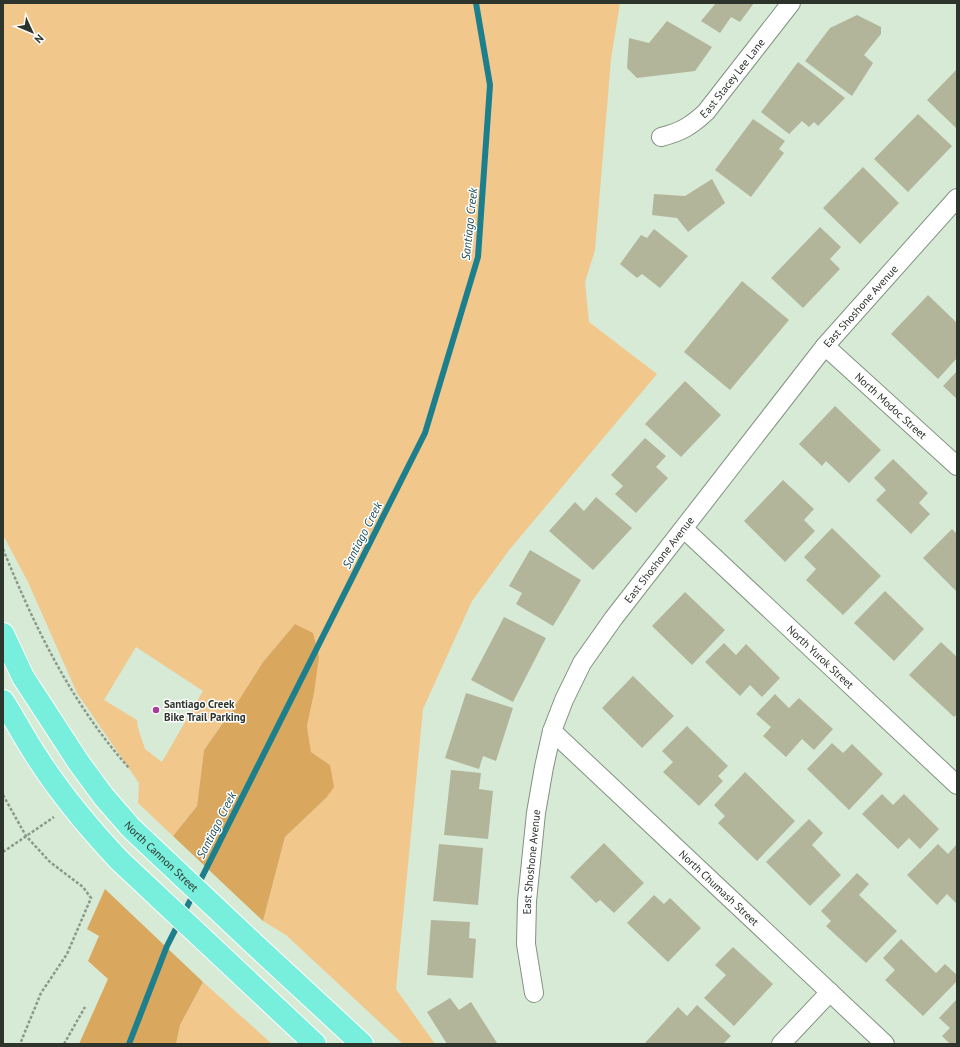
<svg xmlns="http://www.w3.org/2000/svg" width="960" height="1047" viewBox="0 0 960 1047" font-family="'PT Sans',sans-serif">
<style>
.green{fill:#f1c78c;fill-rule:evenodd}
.forest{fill:#d9a85e}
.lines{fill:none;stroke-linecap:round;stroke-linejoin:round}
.stream{stroke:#1e7f8c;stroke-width:6}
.building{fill:#b3b59b}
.street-casing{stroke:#819380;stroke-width:20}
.primary-casing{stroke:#fff;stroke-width:24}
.path{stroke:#8b998a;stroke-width:2.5;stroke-dasharray:3 2;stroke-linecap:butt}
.street{stroke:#fff;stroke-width:18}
.primary{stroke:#78eedc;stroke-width:22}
.poi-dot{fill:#aa3d9c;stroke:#fff;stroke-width:1.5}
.labels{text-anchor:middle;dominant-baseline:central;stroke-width:3;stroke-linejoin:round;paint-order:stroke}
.street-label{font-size:11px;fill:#2d342c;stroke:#fff}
.poi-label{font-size:11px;font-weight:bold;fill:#2d342c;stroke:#fff;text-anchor:start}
.water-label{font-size:12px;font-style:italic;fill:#194c56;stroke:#fff}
</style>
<rect width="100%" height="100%" fill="#d6ead5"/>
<!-- green -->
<path class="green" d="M3,3H620L611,59L595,250L585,282L589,322L657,374L510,549L472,601L423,709L396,989L435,1044H403L286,935L263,921L285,837L326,798L330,765L311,752L307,726L314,693L295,624L263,662L237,703L204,750L197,806L173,836L138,803L139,783L77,693L28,582L3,535ZM136,647L203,691L162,762L145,749L138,728L137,720L104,700Z
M203,982L272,1044H176L180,1025Z"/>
<!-- forest -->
<path class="forest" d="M295,624L313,633L319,657L314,693L307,726L311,752L330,765L334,787L326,798L285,837L263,921L173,836L197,806L204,750L237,703L263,662Z
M105,889L203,982L180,1025L176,1044H79L108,979L88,961L99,936L87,929Z"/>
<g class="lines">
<!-- stream -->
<path class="stream" d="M198,885L425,433L478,257L490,85L476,3
M129,1044L167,946L194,893"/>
</g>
<!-- building -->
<path class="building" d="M716,3H754L740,22L731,17L720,33L701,21Z
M857,15L881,27V34L864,55L873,63L852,96L805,61L830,28Z
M667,21L712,47L695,71L637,78L627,68L629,38L649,43Z
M798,62L845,98L818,126L814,122L809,127L802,121L789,134L761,112Z
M957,69V129L927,100Z
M918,114L952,146L908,192L874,159Z
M753,119L785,141L779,149L784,153L751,197L715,170Z
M863,167L899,203L860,244L823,208Z
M712,179L725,203L688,232L677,218L652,215L654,194L685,196Z
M820,227L841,247L830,259L840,269L803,308L771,278Z
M654,229L688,256L660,288L642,274L637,278L620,264L641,235L647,238Z
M742,281L789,320L730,390L684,352Z
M928,295L957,323V358L938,379L891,334Z
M957,371V399L943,386Z
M685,381L721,415L681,457L645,424Z
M835,406L881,450L849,483L826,461L822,466L799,444Z
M645,438L666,456L656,467L668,478L636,513L615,494L623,486L611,475Z
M893,459L928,493L919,503L930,514L911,534L876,500L886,490L874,478Z
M783,480L814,509L804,520L815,531L785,562L744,521Z
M596,497L632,528L593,570L549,531L575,502L584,511Z
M832,528L881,576L843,615L806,580L816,569L804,557Z
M952,529L957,534V592L923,558Z
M530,550L581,580L553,626L516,604L522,593L509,586Z
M885,591L924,629L894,661L854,623Z
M685,592L725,630L692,665L652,626Z
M504,617L546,638L513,702L471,680Z
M941,642L957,657V714L954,717L909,675Z
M724,643L736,655L746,644L780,678L762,697L750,685L740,696L705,662Z
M633,676L674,716L642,748L602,708Z
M466,693L513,708L496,761L483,756L479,769L445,758Z
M775,694L789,708L799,698L833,729L814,750L802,739L786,757L763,736L771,727L756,714Z
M687,726L728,766L718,776L723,781L699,806L663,772L673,762L662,751Z
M832,743L843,753L852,744L883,774L849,810L807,769Z
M451,770L481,773L479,789L493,791L488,839L444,835Z
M745,772L795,821L757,861L718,823L725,816L714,805Z
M882,794L893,805L904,794L939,829L920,849L909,838L898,849L862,814Z
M809,819L823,833L812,845L841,875L810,906L766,862Z
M604,843L644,883L614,913L600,900L596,903L570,877Z
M439,844L483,848L478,905L433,901Z
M938,844L948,854L957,844V904L947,894L937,905L907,875Z
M857,873L869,884L859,895L897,931L866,963L826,926L831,921L821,911Z
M654,895L664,904L670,898L701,928L668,962L627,923Z
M431,920L470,922L469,938L476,939L473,978L427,975Z
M901,939L936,973L945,964L957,975V981L923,1016L885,980L895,970L883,958Z
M733,947L773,984L734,1026L704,998L726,975L715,965Z
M450,998L459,1010L471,1002L497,1043L447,1044L427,1012Z
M957,999V1044H950L942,1036L950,1028L939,1018Z
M697,1005L731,1036L723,1044L645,1043L678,1007L687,1016Z"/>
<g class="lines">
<!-- street casing -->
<g class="street-casing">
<g id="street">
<path id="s1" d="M661,137C681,132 691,126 706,112L791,3"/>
<path id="s2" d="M825,346L957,466"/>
<path id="s3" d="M684,529L957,785"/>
<path id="s4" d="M552,731L885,1044"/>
<path id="s5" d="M534,993L526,944L527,901L536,813L544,767L552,731L564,700L582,663L613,619L825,346L957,198"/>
<path d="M781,1044L830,992"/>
</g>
</g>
<!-- primary casing -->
<g class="primary-casing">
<g id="primary">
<path id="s6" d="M3,634L23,677L79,763L104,797L131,828L253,943L362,1044"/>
<path d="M3,701C14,718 24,737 35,754C59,792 88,827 119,860L315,1044"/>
</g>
</g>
<!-- path -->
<path class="path" d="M3,549C35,628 72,704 129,768
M3,795L26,836L50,862L83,887L91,898L67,954L41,993L20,1044
M3,852L54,817
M64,1044L85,1007"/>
<!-- street -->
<use href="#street" class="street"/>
<!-- primary -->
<use href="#primary" class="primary"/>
</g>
<!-- markers -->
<circle class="poi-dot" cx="156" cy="710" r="4"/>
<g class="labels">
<!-- street labels -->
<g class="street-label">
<text stroke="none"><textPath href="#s1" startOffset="95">East Stacey Lee Lane</textPath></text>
<text stroke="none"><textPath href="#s5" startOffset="792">East Shoshone Avenue</textPath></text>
<text stroke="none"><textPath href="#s2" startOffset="89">North Modoc Street</textPath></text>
<text stroke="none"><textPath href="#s5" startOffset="468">East Shoshone Avenue</textPath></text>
<text stroke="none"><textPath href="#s3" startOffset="187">North Yurok Street</textPath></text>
<text stroke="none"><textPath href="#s6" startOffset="275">North Cannon Street</textPath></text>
<text stroke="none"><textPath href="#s5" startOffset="132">East Shoshone Avenue</textPath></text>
<text stroke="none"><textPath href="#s4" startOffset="229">North Chumash Street</textPath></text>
</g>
<!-- poi labels -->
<g class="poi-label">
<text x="164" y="704">Santiago Creek<tspan x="164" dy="13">Bike Trail Parking</tspan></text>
</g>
<!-- water labels -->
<g class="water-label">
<text transform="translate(469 224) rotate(-84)">Santiago Creek</text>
<text transform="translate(362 535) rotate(-63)">Santiago Creek</text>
<text transform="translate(216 825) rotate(-63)">Santiago Creek</text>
</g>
</g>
<!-- border -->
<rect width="960" height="1047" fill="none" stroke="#2d342c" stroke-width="8"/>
<!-- north arrow -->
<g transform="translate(32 32) rotate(134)" stroke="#ffffff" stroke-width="3" paint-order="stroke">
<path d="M0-3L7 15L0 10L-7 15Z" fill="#2d342c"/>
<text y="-6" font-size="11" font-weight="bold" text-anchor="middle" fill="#2d342c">N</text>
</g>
</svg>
